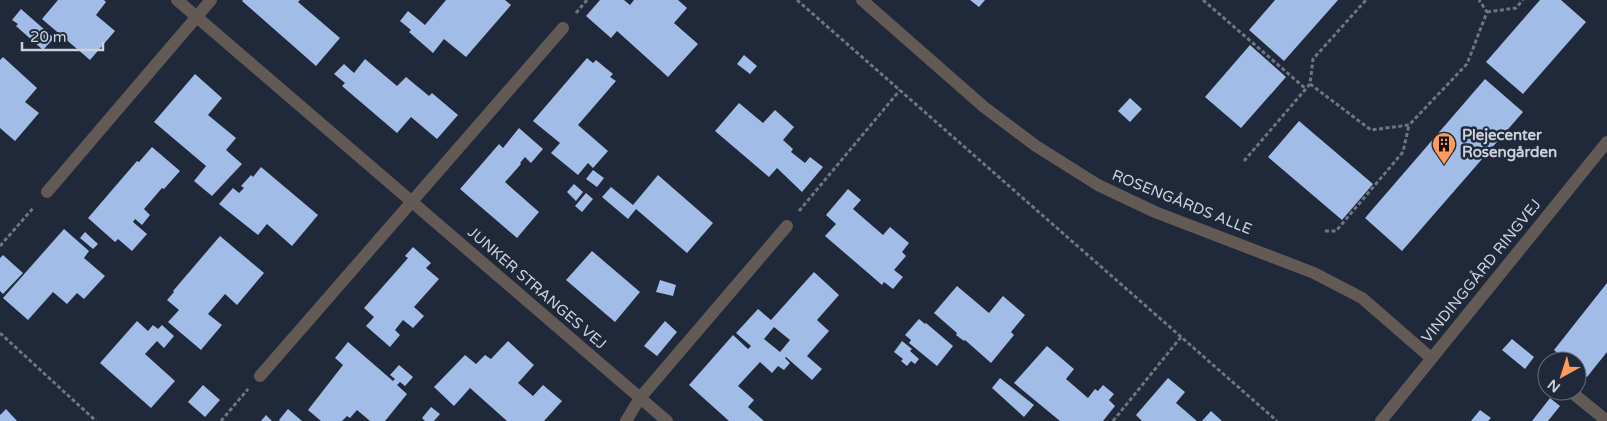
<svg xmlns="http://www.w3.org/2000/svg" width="1607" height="421" viewBox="0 0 1607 421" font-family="'Varela Round',sans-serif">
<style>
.building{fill:#a1bce6;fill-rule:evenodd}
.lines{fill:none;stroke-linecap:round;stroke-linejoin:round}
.path{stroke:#6d7583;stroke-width:3;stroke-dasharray:4 2.5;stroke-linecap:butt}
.minor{stroke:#635a55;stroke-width:12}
.tertiary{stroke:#635a55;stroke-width:12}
.labels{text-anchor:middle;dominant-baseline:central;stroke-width:5;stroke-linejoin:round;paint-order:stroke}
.poi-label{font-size:15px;font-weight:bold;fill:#ccd2dd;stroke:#1f2939;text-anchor:start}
.street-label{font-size:15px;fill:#ccd2dd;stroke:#1f2939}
</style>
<rect width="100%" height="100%" fill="#1f2939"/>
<!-- building -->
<path class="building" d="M58,0H104L106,2L96,15L115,31L90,60L42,19Z
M243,0H300L298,2L340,38L316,66L242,1Z
M446,0H505L511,5L466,57L444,39L433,53L409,32L411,30L400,21L408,11L425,25Z
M600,0H624L630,5L634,0H678L687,8L674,23L698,44L668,77L617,31L611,38L586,16Z
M970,0H985L979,7Z
M1275,0H1338L1284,61L1249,30Z
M1540,0H1561L1586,22L1523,94L1486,62Z
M21,9L54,38L43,50L16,26L18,24L12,20Z
M1250,45L1286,77L1241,128L1205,97Z
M744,55L757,66L750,74L737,64Z
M3,57L37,88L25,102L39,113L15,141L0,128V60Z
M587,58L593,63L596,60L613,74L610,77L616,81L578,125L608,151L593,168L588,163L578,175L551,153L560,143L533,121Z
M365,59L397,86L406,77L429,96L432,93L458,115L437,139L411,117L397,133L342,86L345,83L334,74L344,64L354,73Z
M195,74L222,98L208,115L236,138L226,150L242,164L212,196L194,181L206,166L154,122Z
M1485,79L1523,112L1402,251L1365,218Z
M1130,98L1142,109L1130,122L1118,111Z
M739,103L763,123L775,110L794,127L783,140L793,149L791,152L805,163L810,157L823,167L802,192L777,168L769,177L715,131Z
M1299,121L1373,184L1342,220L1268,157Z
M519,128L543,149L531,163L525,157L520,163L521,164L505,182L539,212L517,238L460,189L499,144L503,148Z
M152,147L180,171L164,189L162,188L144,209L150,215L142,225L135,219L133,222L147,234L132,251L118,239L115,242L88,218L137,161L139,162Z
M261,167L318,215L292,246L267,224L258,235L219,204L233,188L239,193L244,188L241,186L251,175L253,177Z
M593,170L604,178L597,187L586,179Z
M658,175L713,223L687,253L636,209L628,219L602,197L611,187L633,205Z
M574,184L583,192L576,201L567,192Z
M848,189L861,200L853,209L883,235L890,227L909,243L902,252L906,256L894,270L903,277L893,289L884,282L882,285L825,236L836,224L826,215Z
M586,193L593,199L582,212L575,206Z
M64,229L89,251L84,258L105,276L84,299L77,293L67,304L53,292L28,320L3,298Z
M85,232L98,244L93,249L80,238Z
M220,236L264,273L237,305L225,294L208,314L222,325L201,350L168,322L179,310L167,300L174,292L173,291Z
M413,247L431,263L426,268L439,279L414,307L424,316L413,328L403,320L395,330L400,335L390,347L366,326L374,317L364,308L408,258L405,256Z
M592,251L640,292L615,322L566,280Z
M3,255L23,273L3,294L0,291V258Z
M814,272L839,295L817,320L829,331L807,356L822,369L812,380L786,357L785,358L790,363L784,370L778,366L772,373L760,362L738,386L754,400L748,407L764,421H729L689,385L733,335L748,349L751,346L736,333L758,309L771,320ZM774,327L790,340L780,352L764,339Z
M660,280L676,285L673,296L656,292Z
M1607,283V352L1587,377L1577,369V361H1567L1554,350Z
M957,286L989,313L1003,296L1025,315L1011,332L1014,335L991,363L965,340L964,341L956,335L957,333L934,313Z
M919,319L925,324L926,323L953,346L937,366L909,343L911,340L905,335Z
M137,321L148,331L153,325L158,329L162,325L174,336L164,348L157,341L145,354L175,381L151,408L100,363Z
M665,321L677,332L657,356L644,346Z
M1512,339L1534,357L1525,369L1502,350Z
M508,341L534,365L518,383L533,396L543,385L562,401L544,421H507L470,388L454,406L434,387L465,355L476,364L485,355L491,359Z
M902,341L912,349L910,351L919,359L915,364L911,361L907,366L901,361L903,359L894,352Z
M348,342L393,381L395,379L390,375L399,365L413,377L405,386L400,382L397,385L407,394L385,421H370L357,410L350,418L347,416L342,421H321L308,410L343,365L335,358Z
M1047,346L1074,369L1066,379L1088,398L1095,389L1098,391L1103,385L1114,394L1109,400L1115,406L1103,421H1060L1014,383Z
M1000,378L1034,405L1024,417L992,388Z
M1168,378L1185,392L1176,403L1197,421H1142L1136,415Z
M203,385L220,400L205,417L188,402Z
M1550,398L1560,406L1548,421H1532Z
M431,407L440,414L434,421H425L422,418Z
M6,409L17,421H0V415Z
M288,409L302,421H280L279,420Z
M1480,410L1491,418L1488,421H1471Z
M1211,411L1222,421H1202Z
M266,415L272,421H261Z"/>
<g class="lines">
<!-- path -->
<path class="path" d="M797,0L1277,421
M1203,0L1306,89
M1487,12L1516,8L1523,0
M576,13L587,0
M1310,84L1371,130L1409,125L1467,64L1487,12L1479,0
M1244,161L1310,84L1313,59L1366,0
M799,211L900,90
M1325,231H1336L1403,152L1409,125
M0,246L34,207
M0,333L96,421
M221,421L248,389
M1113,421L1181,337"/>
<!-- minor -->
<path class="minor" d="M177,0L667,421
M862,0L984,107L1036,146L1098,185L1155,212L1314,273L1362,298L1431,358
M47,192L211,0
M260,376L563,28
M1570,391L1607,421
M626,421L640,398L787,226"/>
<!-- tertiary -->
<path class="tertiary" d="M1381,421L1607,142"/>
</g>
<!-- icons -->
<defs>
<g id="building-pin" transform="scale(1.25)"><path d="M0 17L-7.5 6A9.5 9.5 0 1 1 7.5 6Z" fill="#fe9b58" stroke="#1f2939"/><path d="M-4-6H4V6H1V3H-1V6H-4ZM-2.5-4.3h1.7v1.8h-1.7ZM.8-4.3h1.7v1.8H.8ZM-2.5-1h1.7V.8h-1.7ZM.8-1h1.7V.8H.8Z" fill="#111"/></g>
</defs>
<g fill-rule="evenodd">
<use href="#building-pin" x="1444" y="144"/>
</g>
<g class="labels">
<!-- poi labels -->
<g class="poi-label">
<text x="1462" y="135">Plejecenter<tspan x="1462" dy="17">Rosengården</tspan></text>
</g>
<!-- street labels -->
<g class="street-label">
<text transform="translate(1182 202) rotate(22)">ROSENGÅRDS ALLE</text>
<text transform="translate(1481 271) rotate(-51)">VINDINGGÅRD RINGVEJ</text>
<text transform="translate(537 288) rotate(41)">JUNKER STRANGES VEJ</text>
</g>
</g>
<!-- north arrow -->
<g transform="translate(1562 376) rotate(219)"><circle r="24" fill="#1f2939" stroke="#646d7b"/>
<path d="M0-4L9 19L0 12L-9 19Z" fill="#fe9b58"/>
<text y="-8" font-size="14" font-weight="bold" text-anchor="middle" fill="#ccd2dd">N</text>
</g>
<!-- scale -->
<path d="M22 42v8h81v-8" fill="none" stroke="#ccd2dd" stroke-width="2.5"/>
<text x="30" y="42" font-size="15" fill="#ccd2dd" stroke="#1f2939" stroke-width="4" paint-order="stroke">20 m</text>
</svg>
